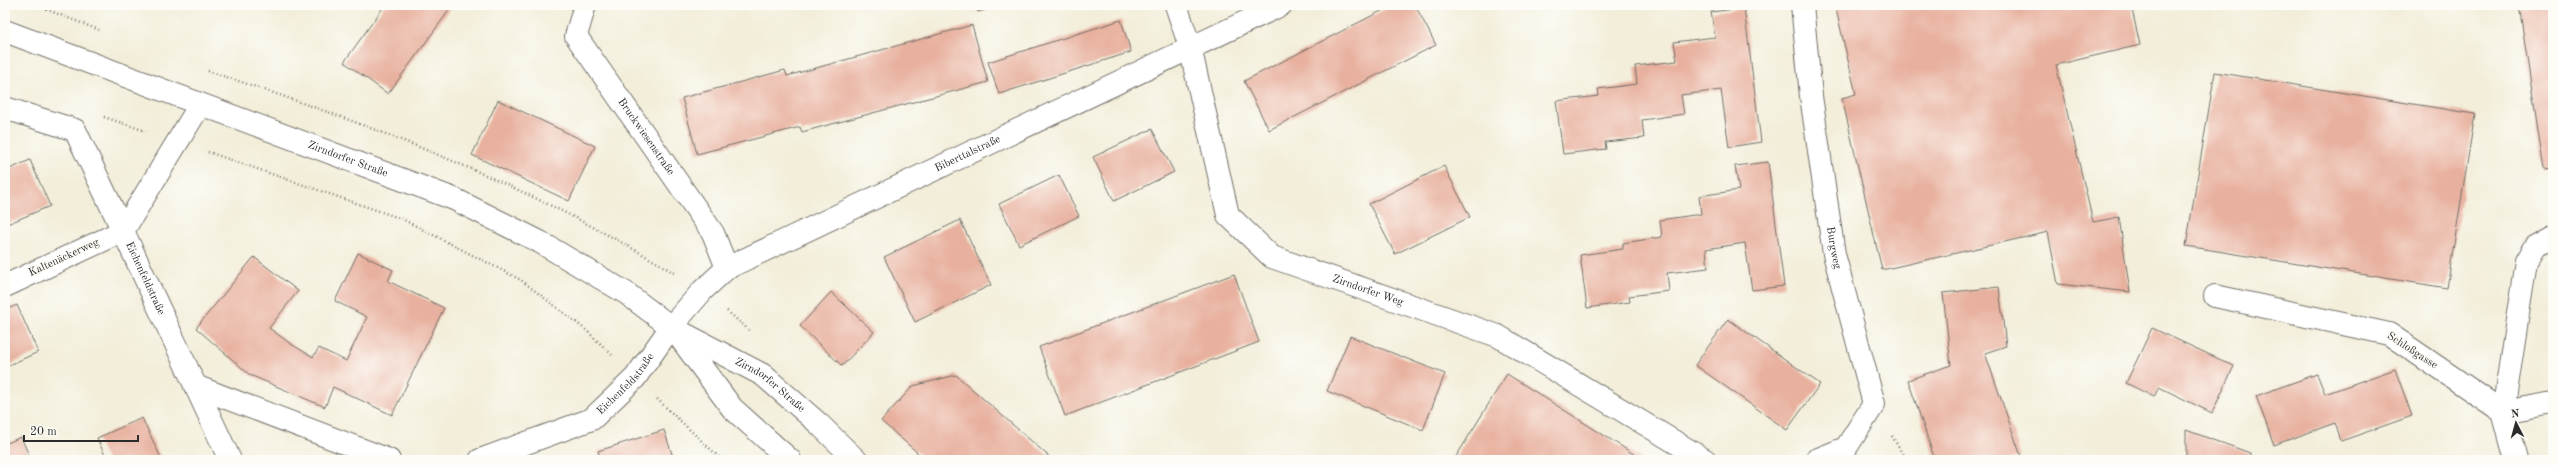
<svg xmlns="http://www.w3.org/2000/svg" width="2558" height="465" viewBox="0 0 2558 465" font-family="'Old Standard TT',serif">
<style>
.building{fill:#e8b09e}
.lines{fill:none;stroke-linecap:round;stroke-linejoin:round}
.minor-casing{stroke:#716f68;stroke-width:24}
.major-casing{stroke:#716f68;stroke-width:24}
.path{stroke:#716f68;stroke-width:2.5;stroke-dasharray:1 3;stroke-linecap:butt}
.minor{stroke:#fff;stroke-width:22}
.major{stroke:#fff;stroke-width:22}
.labels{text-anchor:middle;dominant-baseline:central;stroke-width:4;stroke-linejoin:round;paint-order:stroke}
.street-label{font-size:11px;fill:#2b2b2b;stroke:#fdfcf7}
</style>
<rect width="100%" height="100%" fill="#fdfcf7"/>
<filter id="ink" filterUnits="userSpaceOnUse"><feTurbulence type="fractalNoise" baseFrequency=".025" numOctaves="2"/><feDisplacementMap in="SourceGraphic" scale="8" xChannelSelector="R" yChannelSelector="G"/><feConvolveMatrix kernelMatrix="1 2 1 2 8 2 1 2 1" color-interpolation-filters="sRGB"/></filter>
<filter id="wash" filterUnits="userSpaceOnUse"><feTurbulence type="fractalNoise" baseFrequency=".012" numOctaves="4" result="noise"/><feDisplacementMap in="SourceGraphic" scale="16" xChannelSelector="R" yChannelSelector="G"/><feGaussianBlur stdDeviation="0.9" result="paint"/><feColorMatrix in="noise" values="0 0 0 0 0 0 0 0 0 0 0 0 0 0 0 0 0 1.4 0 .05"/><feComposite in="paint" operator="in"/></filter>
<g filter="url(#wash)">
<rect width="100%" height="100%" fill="#f3eeda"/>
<g id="blocks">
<!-- building -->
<path class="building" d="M385,5H453L388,94L344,62Z
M976,5H1002L978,12Z
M1393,5H1415L1436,45L1269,130L1244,81Z
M1835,5H2131L2140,45L2056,65L2093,222L2119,217L2130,292L2058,284L2048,232L1882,270L1842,98L1856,94Z
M2519,5H2553V169L2544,170Z
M1744,8L1761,142L1729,147L1721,90L1681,95L1684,114L1642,120L1644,138L1605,142L1606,149L1563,154L1556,101L1599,96L1598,89L1637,84L1635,66L1677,61L1674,42L1715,37L1711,12Z
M1121,20L1131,52L999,94L988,62Z
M972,25L988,82L802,132L800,127L697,154L682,98L785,70L787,76Z
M2215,72L2475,114L2447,288L2186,246Z
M498,100L595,146L569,201L472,155Z
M1152,129L1174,172L1114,201L1093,157Z
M30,160L50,206L5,225V171Z
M1768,162L1784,286L1752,290L1745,243L1706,249L1708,268L1667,273L1669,291L1629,296L1630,302L1587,308L1580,255L1623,249V243L1662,237L1660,220L1701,214L1699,196L1739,190L1735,166Z
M1444,166L1470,217L1395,254L1369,204Z
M1059,175L1079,216L1019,245L999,204Z
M960,220L991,285L915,322L884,257Z
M358,253L393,270L388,281L444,308L392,415L333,387L325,407L250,375L196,328L254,257L298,291L269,328L291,344L313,357L319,348L346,361L367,317L335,301Z
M1234,274L1259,342L1065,416L1039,347Z
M1999,287L2006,346L1985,353L2021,456L2010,460H1935L1908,380L1951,365L1943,293Z
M831,292L874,332L842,366L800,326Z
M17,305L38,352L5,367V310Z
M1728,319L1820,384L1787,430L1695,365Z
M2152,328L2234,366L2212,413L2159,387L2154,397L2126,383Z
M1350,336L1445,374L1423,430L1327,391Z
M2395,369L2412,416L2341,441L2335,423L2274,445L2256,396L2317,374L2325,394Z
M1507,374L1643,460H1454Z
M956,375L1053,460H926L881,421L913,386Z
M142,418L162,460H107L97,438Z
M664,430L674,460H601L598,451Z
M2186,430L2250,453V460H2186Z
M21,437L31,460H5V444Z"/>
</g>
</g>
<g filter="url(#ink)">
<use href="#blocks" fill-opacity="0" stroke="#716f68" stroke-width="1"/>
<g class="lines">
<!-- minor casing -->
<g class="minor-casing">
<g id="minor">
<path id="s1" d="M585,5L576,36L713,233L727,268"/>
<path id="s2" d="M1176,5L1190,47L1228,215L1272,257L1498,336L1705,460"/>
<path id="s3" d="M1802,5L1811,96L1834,254L1874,404L1846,448L1816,460"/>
<path id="s4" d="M200,105L123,231L230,460"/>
<path d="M5,108L75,130L123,231L5,286"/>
<path d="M2553,236L2535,246L2526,261L2503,412L2553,403"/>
<path d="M2215,296L2389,334L2503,412L2516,460"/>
<path d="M195,386L389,460"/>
<path id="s5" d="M480,460L592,419L635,378L671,327L703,290L727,268L1281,5"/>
</g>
</g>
<!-- major casing -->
<g class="major-casing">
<g id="major">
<path id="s6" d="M5,31L454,199L540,242L626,293L671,327L763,375L819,424L856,460"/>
<path d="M675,331L732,408L790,460"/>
</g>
</g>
<!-- path -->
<path class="path" d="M35,5L99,30
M208,71C370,124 530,185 676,274
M104,117L146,131
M208,152L402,219L521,280L586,330L612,355
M727,311L750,331
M657,399L722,460
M1892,436L1906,460"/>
<!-- minor -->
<use href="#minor" class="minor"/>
<!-- major -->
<use href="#major" class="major"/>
</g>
</g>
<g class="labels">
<!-- street labels -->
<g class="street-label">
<text stroke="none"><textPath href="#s1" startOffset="155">Bruckwiesenstraße</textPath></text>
<text stroke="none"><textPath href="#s5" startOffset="589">Biberttalstraße</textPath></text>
<text stroke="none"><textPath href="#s6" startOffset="366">Zirndorfer Straße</textPath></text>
<text stroke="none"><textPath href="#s3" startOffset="245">Burgweg</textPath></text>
<text transform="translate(64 258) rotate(-25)">Kaltenäckerweg</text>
<text stroke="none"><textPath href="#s4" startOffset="200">Eichenfeldstraße</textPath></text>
<text stroke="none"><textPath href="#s2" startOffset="379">Zirndorfer Weg</textPath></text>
<text transform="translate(2412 351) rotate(33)">Schloßgasse</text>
<text stroke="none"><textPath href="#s5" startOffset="168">Eichenfeldstraße</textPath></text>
<text stroke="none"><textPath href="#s6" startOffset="847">Zirndorfer Straße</textPath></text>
</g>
</g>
<!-- margin -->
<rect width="2558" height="465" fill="none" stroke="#fdfcf7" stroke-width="20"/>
<!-- north arrow -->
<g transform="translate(2516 423) rotate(354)" stroke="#fdfcf7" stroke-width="3" paint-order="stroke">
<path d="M0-3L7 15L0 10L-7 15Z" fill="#2b2b2b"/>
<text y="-6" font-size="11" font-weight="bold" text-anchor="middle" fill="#2b2b2b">N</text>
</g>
<!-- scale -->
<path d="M24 435v6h114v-6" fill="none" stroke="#2b2b2b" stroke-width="2"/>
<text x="30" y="435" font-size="12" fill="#2b2b2b" stroke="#fdfcf7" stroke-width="3" paint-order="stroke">20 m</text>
</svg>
